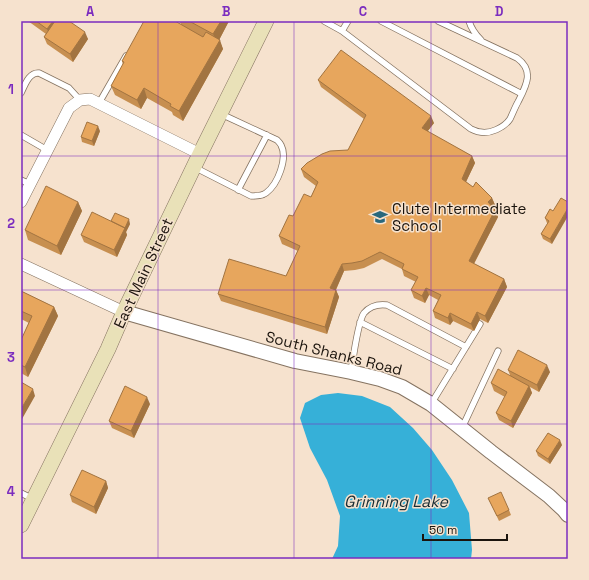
<svg xmlns="http://www.w3.org/2000/svg" width="589" height="580" viewBox="0 0 589 580" font-family="'Space Grotesk',sans-serif">
<style>
.water{fill:#36b0d8}
.lines{fill:none;stroke-linecap:round;stroke-linejoin:round}
.service-casing{stroke:#857361;stroke-width:7}
.minor-casing{stroke:#857361;stroke-width:12}
.tertiary-casing{stroke:#857361;stroke-width:16}
.secondary-casing{stroke:#857361;stroke-width:16}
.service{stroke:#fff;stroke-width:5.5}
.minor{stroke:#fff;stroke-width:11}
.tertiary{stroke:#fff;stroke-width:14}
.secondary{stroke:#e9e1b8;stroke-width:15}
.wall{fill:#c78f50}
.shaded-wall{fill:#a27441}
.building{fill:#e7a65d;stroke:#a27441}
.grid{fill:none;stroke:#7b2cbf;stroke-width:1;stroke-opacity:0.55}
.labels{text-anchor:middle;dominant-baseline:central;stroke-width:3;stroke-linejoin:round;paint-order:stroke}
.poi-label{font-size:15px;fill:#1b140d;stroke:#f6e2ce;text-anchor:start}
.street-label{font-size:15px;fill:#1b140d;stroke:#f6e2ce}
.water-label{font-size:16px;font-style:italic;fill:#192d35;stroke:#f6e2ce}
.neatline{fill:none;stroke:#7b2cbf;stroke-width:1.5}
.grid-label{font-size:13px;text-anchor:middle;font-weight:bold;fill:#7b2cbf}
</style>
<rect width="100%" height="100%" fill="#f6e2ce"/>
<!-- water -->
<path class="water" d="M338,393L362,396L390,407L413,428L432,450L452,480L469,513L472,550L471,559H332L338,546L340,516L327,480L310,448L300,418L305,403L321,395Z"/>
<g class="lines">
<!-- service casing -->
<g class="service-casing">
<path id="service" d="M324,21L342,31L471,129C474,130 477,132 480,132C490,134 504,128 510,119C513,113 515,107 518,102C526,86 535,71 517,58L438,21
M381,21L522,94
M469,21C471,28 476,35 481,40
M342,31L348,21
M21,93C25,85 29,72 39,73L69,88L80,100
M99,103L126,56
M21,135L47,150
M194,167L251,196C257,196 262,196 266,193C278,184 288,158 281,145C280,143 278,141 277,140L221,114
M21,180L30,184
M238,190L267,135
M360,322L453,369
M351,372C353,359 358,321 364,313C370,306 379,304 387,305L466,347
M431,404L480,324
M462,428L498,351
M21,493L33,499"/>
</g>
<!-- minor casing -->
<g class="minor-casing">
<path id="minor" d="M21,202L69,108L80,100L90,99L200,154
M21,264L124,312"/>
</g>
<!-- tertiary casing -->
<g class="tertiary-casing">
<path id="tertiary" d="M124,312L295,361L351,372L380,379L402,387L431,404L491,452L549,496L564,510L568,515"/>
</g>
<!-- secondary casing -->
<g class="secondary-casing">
<path id="secondary" d="M21,525L108,349L124,312L200,154L266,21"/>
</g>
<!-- service -->
<use href="#service" class="service"/>
<!-- minor -->
<use href="#minor" class="minor"/>
<!-- tertiary -->
<use href="#tertiary" class="tertiary"/>
<!-- secondary -->
<use href="#secondary" class="secondary"/>
</g>
<!-- wall -->
<path class="wall" d="M28,21H69L88,39L73,62L47,44L44,37L46,34Z
M179,21H229L219,40L223,49L183,121L173,115L172,112L147,98L141,109L115,95L111,86L123,65L122,61L181,24Z
M318,80L434,123L427,132L472,156L475,163L466,182L473,187L492,198L495,205L492,207L495,210L498,217L474,264L504,279L507,287L488,323L480,319L474,331L453,321L450,325L435,318L433,311L438,300L429,295L425,303L414,298L411,290L416,282L404,276L402,269L382,259L364,268L355,270L344,271L336,290L339,297L327,334L221,301L218,294L286,276L298,251L282,244L279,236L293,216L311,197L316,186L304,177L301,169L348,150L364,119L321,87Z
M100,131L94,146L82,142L81,137Z
M78,202L82,211L61,255L28,240L25,230Z
M550,209L552,244L543,239L541,234L548,224L547,223L545,218Z
M130,224L126,232L127,235L117,257L84,242L81,235Z
M21,291L54,307L58,316L28,377L21,373V340L29,323L21,319Z
M508,370L550,372L539,392L530,387L532,393L513,428L499,420L496,413L505,397L494,391L491,383L510,375Z
M150,404L134,438L112,428L109,421Z
M562,445L550,464L538,456L536,451Z
M106,481L108,488L96,514L72,502L70,495Z
M488,498L509,510L511,515L499,521Z"/>
<!-- shaded-wall -->
<path class="shaded-wall" d="M53,21H59L50,36L47,29Z
M221,21H229L217,44L213,34Z
M85,32L88,39L73,62L70,54Z
M220,40L223,49L183,121L179,111Z
M144,88L147,98L141,109L137,100Z
M431,116L434,123L424,136L422,128Z
M98,126L100,131L94,146L92,141Z
M472,156L475,163L464,186L462,179Z
M492,198L495,205L490,209L488,202Z
M78,202L82,211L61,255L57,246Z
M568,208V216L552,244L550,239Z
M495,210L498,217L471,269L469,261Z
M129,219L130,224L126,232L127,235L117,257L114,250Z
M342,264L344,271L333,296L330,288Z
M504,279L507,287L488,323L485,316Z
M426,288L429,295L425,303L422,296Z
M336,290L339,297L327,334L325,327Z
M54,307L58,316L28,377L25,367Z
M477,312L480,319L474,331L471,324Z
M450,313L453,321L450,325L448,318Z
M547,365L550,372L539,392L537,385Z
M529,386L532,393L513,428L511,421Z
M33,389L35,396L22,419L21,417V409Z
M147,397L150,404L134,438L131,431Z
M560,440L562,445L550,464L548,459Z
M106,481L108,488L96,514L94,507Z"/>
<!-- building -->
<path class="building" d="M36,21H53L47,29Z
M55,21H69L85,32L70,54L44,37Z
M144,21H175L203,37L206,32L220,40L179,111L170,106L171,104L144,88L137,100L111,86L124,62L122,61Z
M189,21H221L213,34Z
M341,50L431,116L422,128L472,156L462,179L473,187L476,182L492,198L488,202L495,210L469,261L504,279L485,316L477,312L471,324L450,313L448,318L433,311L441,295L426,288L422,296L411,290L418,277L402,269L404,264L380,252L362,261L352,263L342,264L330,288L336,290L325,327L218,294L229,259L286,276L300,246L279,236L289,215L293,216L304,194L311,197L318,182L301,169L307,163L322,154L330,151L348,150L366,115L318,80Z
M87,122L98,126L92,141L81,137Z
M46,186L78,202L57,246L25,230Z
M561,198L568,202V208L550,239L541,234L549,221L545,218L550,209L553,211Z
M92,212L125,228L114,250L81,235Z
M115,213L129,219L125,228L111,221Z
M21,291L54,307L25,367L21,365V340L32,316L21,311Z
M518,350L547,365L537,385L508,370Z
M498,369L529,386L511,421L496,413L507,392L491,383Z
M21,382L33,389L21,409Z
M125,386L147,397L131,431L109,421Z
M548,433L560,440L548,459L536,451Z
M82,470L106,481L94,507L70,495Z
M501,492L509,510L497,516L488,498Z"/>
<!-- grid -->
<path class="grid" d="M158,21V559M294,21V559M431,21V559M21,156H568M21,290H568M21,424H568"/>
<!-- icons -->
<defs>
<g id="school-bare" transform="scale(1.2)"><path d="M0-5L7-2L0 1L-7-2ZM-4 1L0 2.5L4 1V4Q0 6-4 4Z" fill="#29687d" stroke="#f6e2ce" stroke-width="2.5" paint-order="stroke"/></g>
</defs>
<g fill-rule="evenodd">
<use href="#school-bare" x="380" y="217"/>
</g>
<g class="labels">
<!-- poi labels -->
<g class="poi-label">
<text x="392" y="208">Clute Intermediate<tspan x="392" dy="17">School</tspan></text>
</g>
<!-- street labels -->
<g class="street-label">
<text transform="translate(143 273) rotate(-65)">East Main Street</text>
<text transform="translate(334 353) rotate(14)">South Shanks Road</text>
</g>
<!-- water labels -->
<g class="water-label">
<text x="396" y="501">Grinning Lake</text>
</g>
</g>
<!-- border -->
<rect width="589" height="580" fill="none" stroke="#f6e2ce" stroke-width="44"/>
<!-- scale -->
<path d="M423 534v6h84v-6" fill="none" stroke="#1b140d" stroke-width="2"/>
<text x="429" y="534" font-size="12" fill="#1b140d" stroke="#f6e2ce" stroke-width="3" paint-order="stroke">50 m</text>
<rect x="22" y="22" width="545" height="536" class="neatline"/>
<g class="grid-label">
<text x="90" y="16">A</text>
<text x="226" y="16">B</text>
<text x="363" y="16">C</text>
<text x="499" y="16">D</text>
<text x="11" y="94">1</text>
<text x="11" y="228">2</text>
<text x="11" y="362">3</text>
<text x="11" y="496">4</text>
</g>
</svg>
